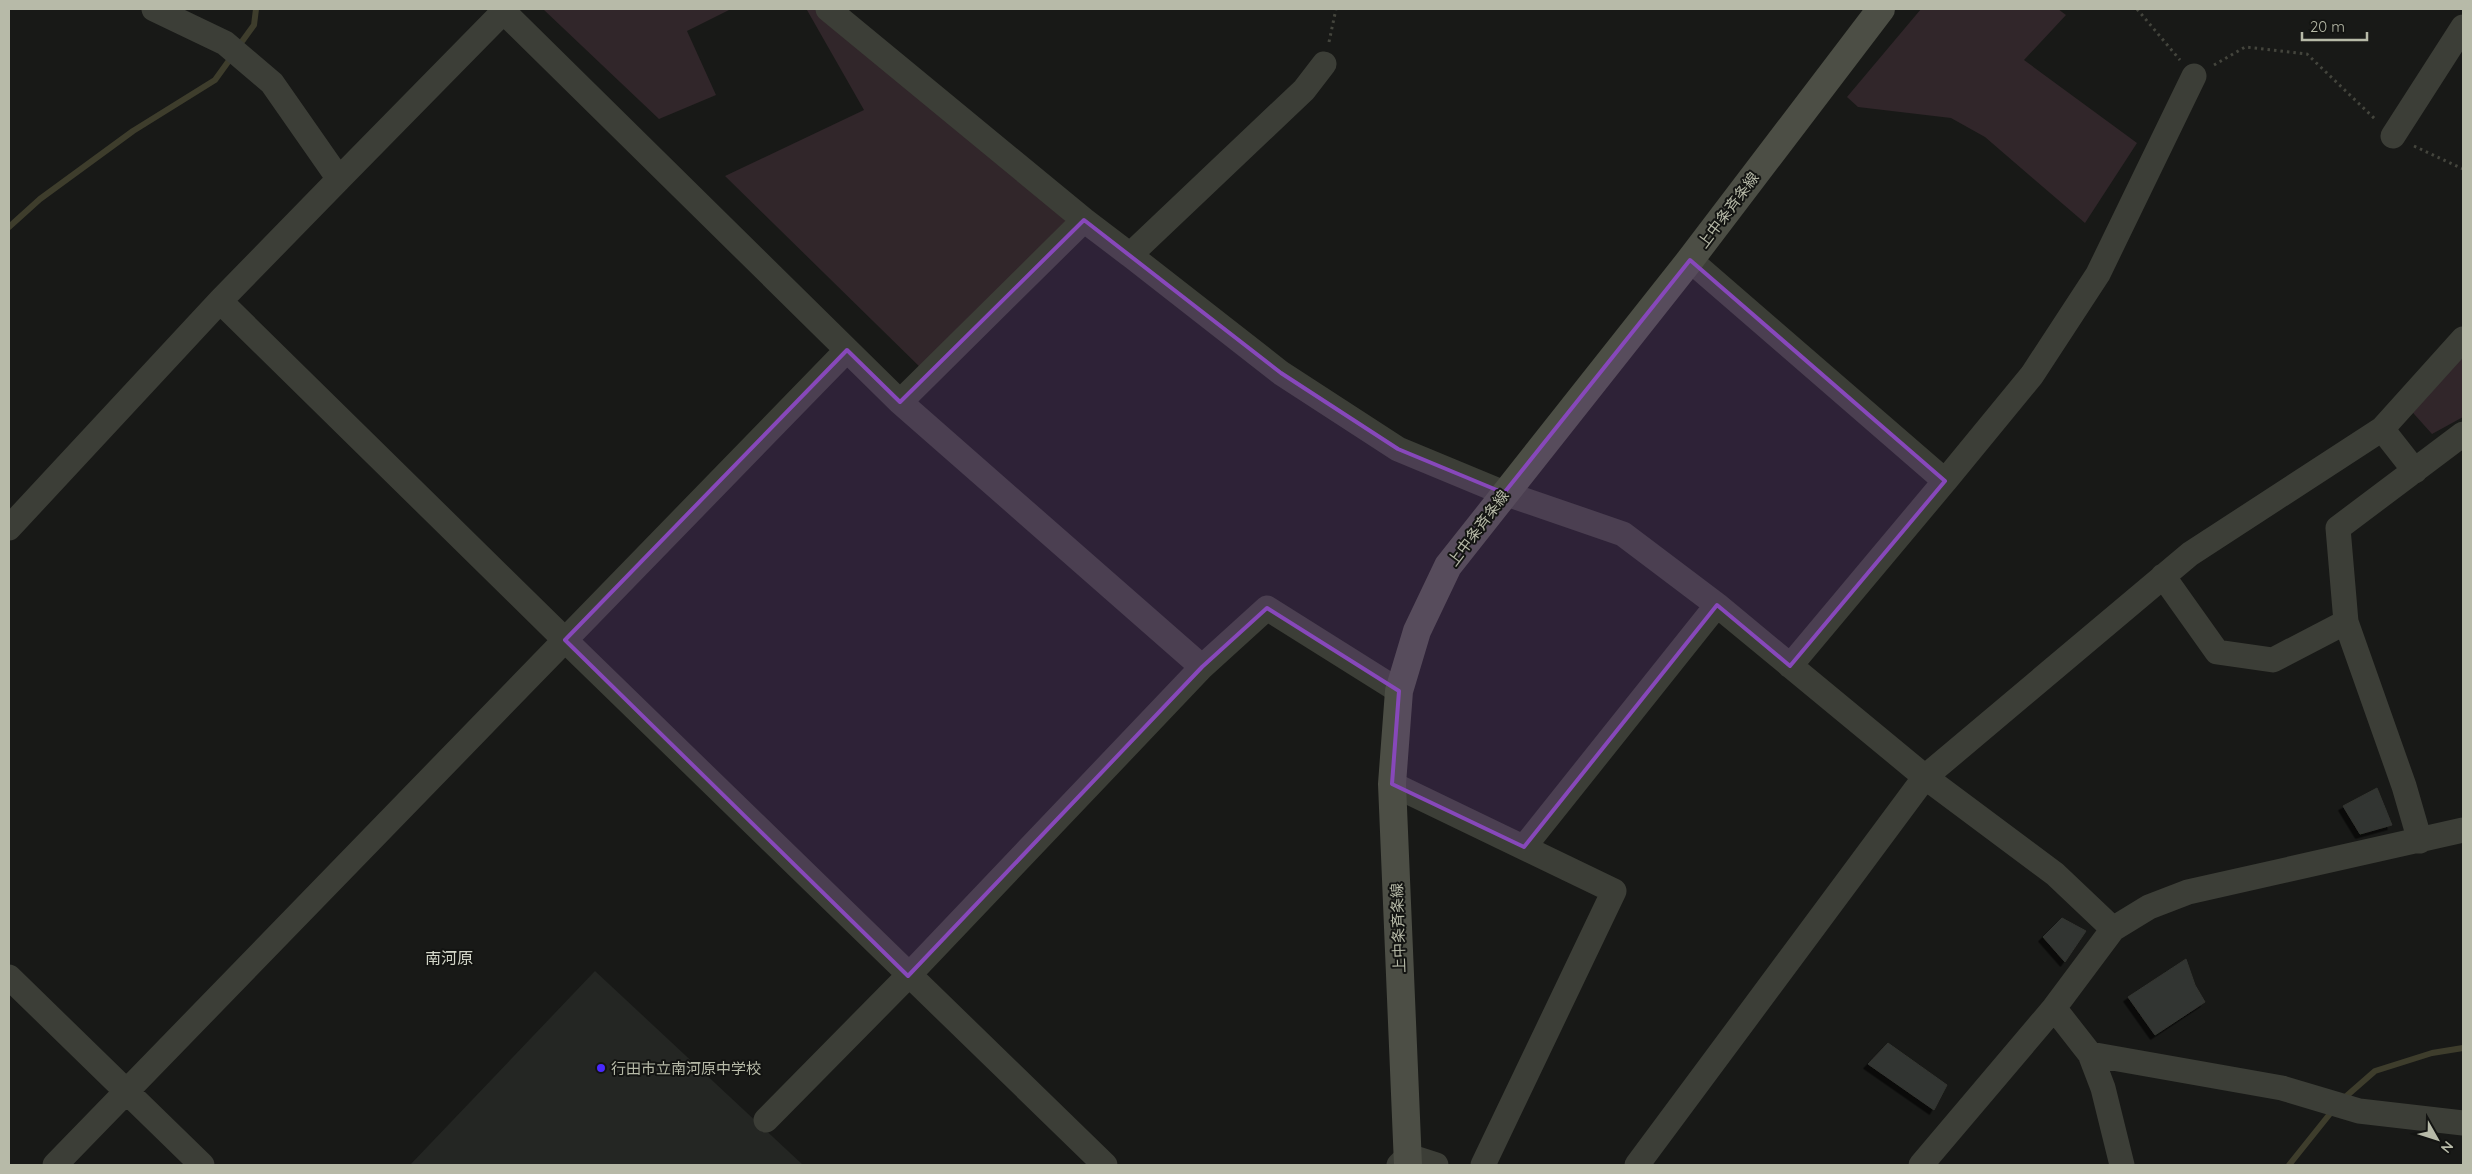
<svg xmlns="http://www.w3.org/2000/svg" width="2472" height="1174" viewBox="0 0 2472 1174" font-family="Quicksand,'Noto Sans JP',sans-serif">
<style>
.built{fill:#242623}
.green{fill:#31262a}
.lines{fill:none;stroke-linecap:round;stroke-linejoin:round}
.stream{stroke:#3e3d2c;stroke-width:6}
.building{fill:#333532;stroke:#333531;filter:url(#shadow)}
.path{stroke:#44453d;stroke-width:3;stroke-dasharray:2.5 4;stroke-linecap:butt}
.street{stroke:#3c3e37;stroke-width:25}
.secondary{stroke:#4c4e45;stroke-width:28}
.marked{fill:#8748ba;fill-opacity:0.2;stroke:#8748ba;stroke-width:4;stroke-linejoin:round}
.poi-dot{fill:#4929ff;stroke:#131412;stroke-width:2}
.labels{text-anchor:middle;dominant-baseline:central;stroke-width:4;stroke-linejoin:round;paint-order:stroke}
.street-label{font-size:15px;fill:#b7baa8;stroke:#131412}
.poi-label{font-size:15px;fill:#b7baa8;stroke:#131412;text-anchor:start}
.neighbourhood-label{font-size:16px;fill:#d3d6c9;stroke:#131412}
</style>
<defs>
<filter id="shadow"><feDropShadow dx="-4.5" dy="4.5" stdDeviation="0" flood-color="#0009"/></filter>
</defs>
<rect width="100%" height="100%" fill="#181917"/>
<!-- built -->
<path class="built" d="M595,971L803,1165H410Z"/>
<!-- green -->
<path class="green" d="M543,9H731L687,31L716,95L659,119Z
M811,9H846L1083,208L925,372L725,176L864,110L807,10Z
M1921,9H2058L2066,15L2024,60L2137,143L2085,223L1985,137L1951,118L1858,107L1847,97Z
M2463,341V417L2432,434L2406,405Z"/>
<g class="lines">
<!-- stream -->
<path class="stream" d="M238,47L254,25L256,9
M9,227L40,199L133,131L215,80L233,55
M2343,1099L2375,1071L2432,1053L2463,1048
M2289,1165L2333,1110"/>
</g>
<!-- building -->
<path class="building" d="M2377,788L2392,825L2360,834L2343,806Z
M2062,918L2086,931L2065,962L2043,937Z
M2186,959L2195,985L2205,1002L2155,1035L2128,997Z
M1888,1043L1947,1085L1934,1110L1868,1064Z"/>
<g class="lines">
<!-- path -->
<path class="path" d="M2137,9L2180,60
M1329,42L1336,9
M2214,65L2245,47L2307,54L2376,120
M2414,146L2463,169"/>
<!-- street -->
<path class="street" d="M154,9L225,43L272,83L339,179L506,9
M828,9L1084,220L1130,255
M503,11L900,402L1202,667
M1324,64L1304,90L1130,255L1281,373L1398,449L1504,493L1623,534L1717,605L1925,777L2055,874L2113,929
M2393,136L2463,27
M1690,260L1945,481L1790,666
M220,301L565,640L847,350
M900,402L1084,220
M2382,429L2415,471
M1945,481L2032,375L2098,274L2194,76
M9,528L220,301L339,179
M2163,576L2217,652L2273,660L2346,622
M1392,784L1614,891L1483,1165
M2420,841L2404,786L2346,622L2338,528L2463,434
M1524,847L1717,605
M9,977L202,1165
M2054,1008L2090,1054L2282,1088L2359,1111L2463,1123
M2090,1054L2103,1088L2122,1165
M766,1120L908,976L1202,667L1267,608L1399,691
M55,1165L565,640L1105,1165
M1399,1165L1408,1156L1436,1165
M1637,1165L1925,777L2190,554L2382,429L2463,339
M1921,1165L2054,1008L2113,929L2149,907L2188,892L2463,830"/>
<!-- secondary -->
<path class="secondary" d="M1408,1165L1392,784L1399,691L1417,631L1448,566L1690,260L1881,9"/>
</g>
<!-- marked area -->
<path class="marked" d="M1084,220L1281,373L1398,449L1504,493L1690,260L1945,481L1790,666L1717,605L1524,847L1392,784L1399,691L1267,608L1202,667L908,976L565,640L847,350L900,402Z"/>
<!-- markers -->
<circle class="poi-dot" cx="601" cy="1068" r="5"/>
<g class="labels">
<!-- street labels -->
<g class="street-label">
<text transform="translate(1728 210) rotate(-53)">上中条斉条線</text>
<text transform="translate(1478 528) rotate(-53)">上中条斉条線</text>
<text transform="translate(1398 928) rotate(-92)">上中条斉条線</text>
</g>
<!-- poi labels -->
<g class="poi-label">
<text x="611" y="1068">行田市立南河原中学校</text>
</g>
<!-- neighbourhood labels -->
<g class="neighbourhood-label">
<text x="449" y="958">南河原</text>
</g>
</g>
<!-- border -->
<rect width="2472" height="1174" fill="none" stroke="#b7baa8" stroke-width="20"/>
<!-- north arrow -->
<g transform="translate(2437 1139) rotate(129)" stroke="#131412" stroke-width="4" paint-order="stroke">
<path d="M0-4L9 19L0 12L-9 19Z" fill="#b7baa8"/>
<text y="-8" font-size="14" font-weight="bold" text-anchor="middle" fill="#b7baa8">N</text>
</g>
<!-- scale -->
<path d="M2302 32v8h65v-8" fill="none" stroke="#b7baa8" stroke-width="2.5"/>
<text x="2310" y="32" font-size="15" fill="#b7baa8" stroke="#131412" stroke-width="4" paint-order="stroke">20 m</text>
</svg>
